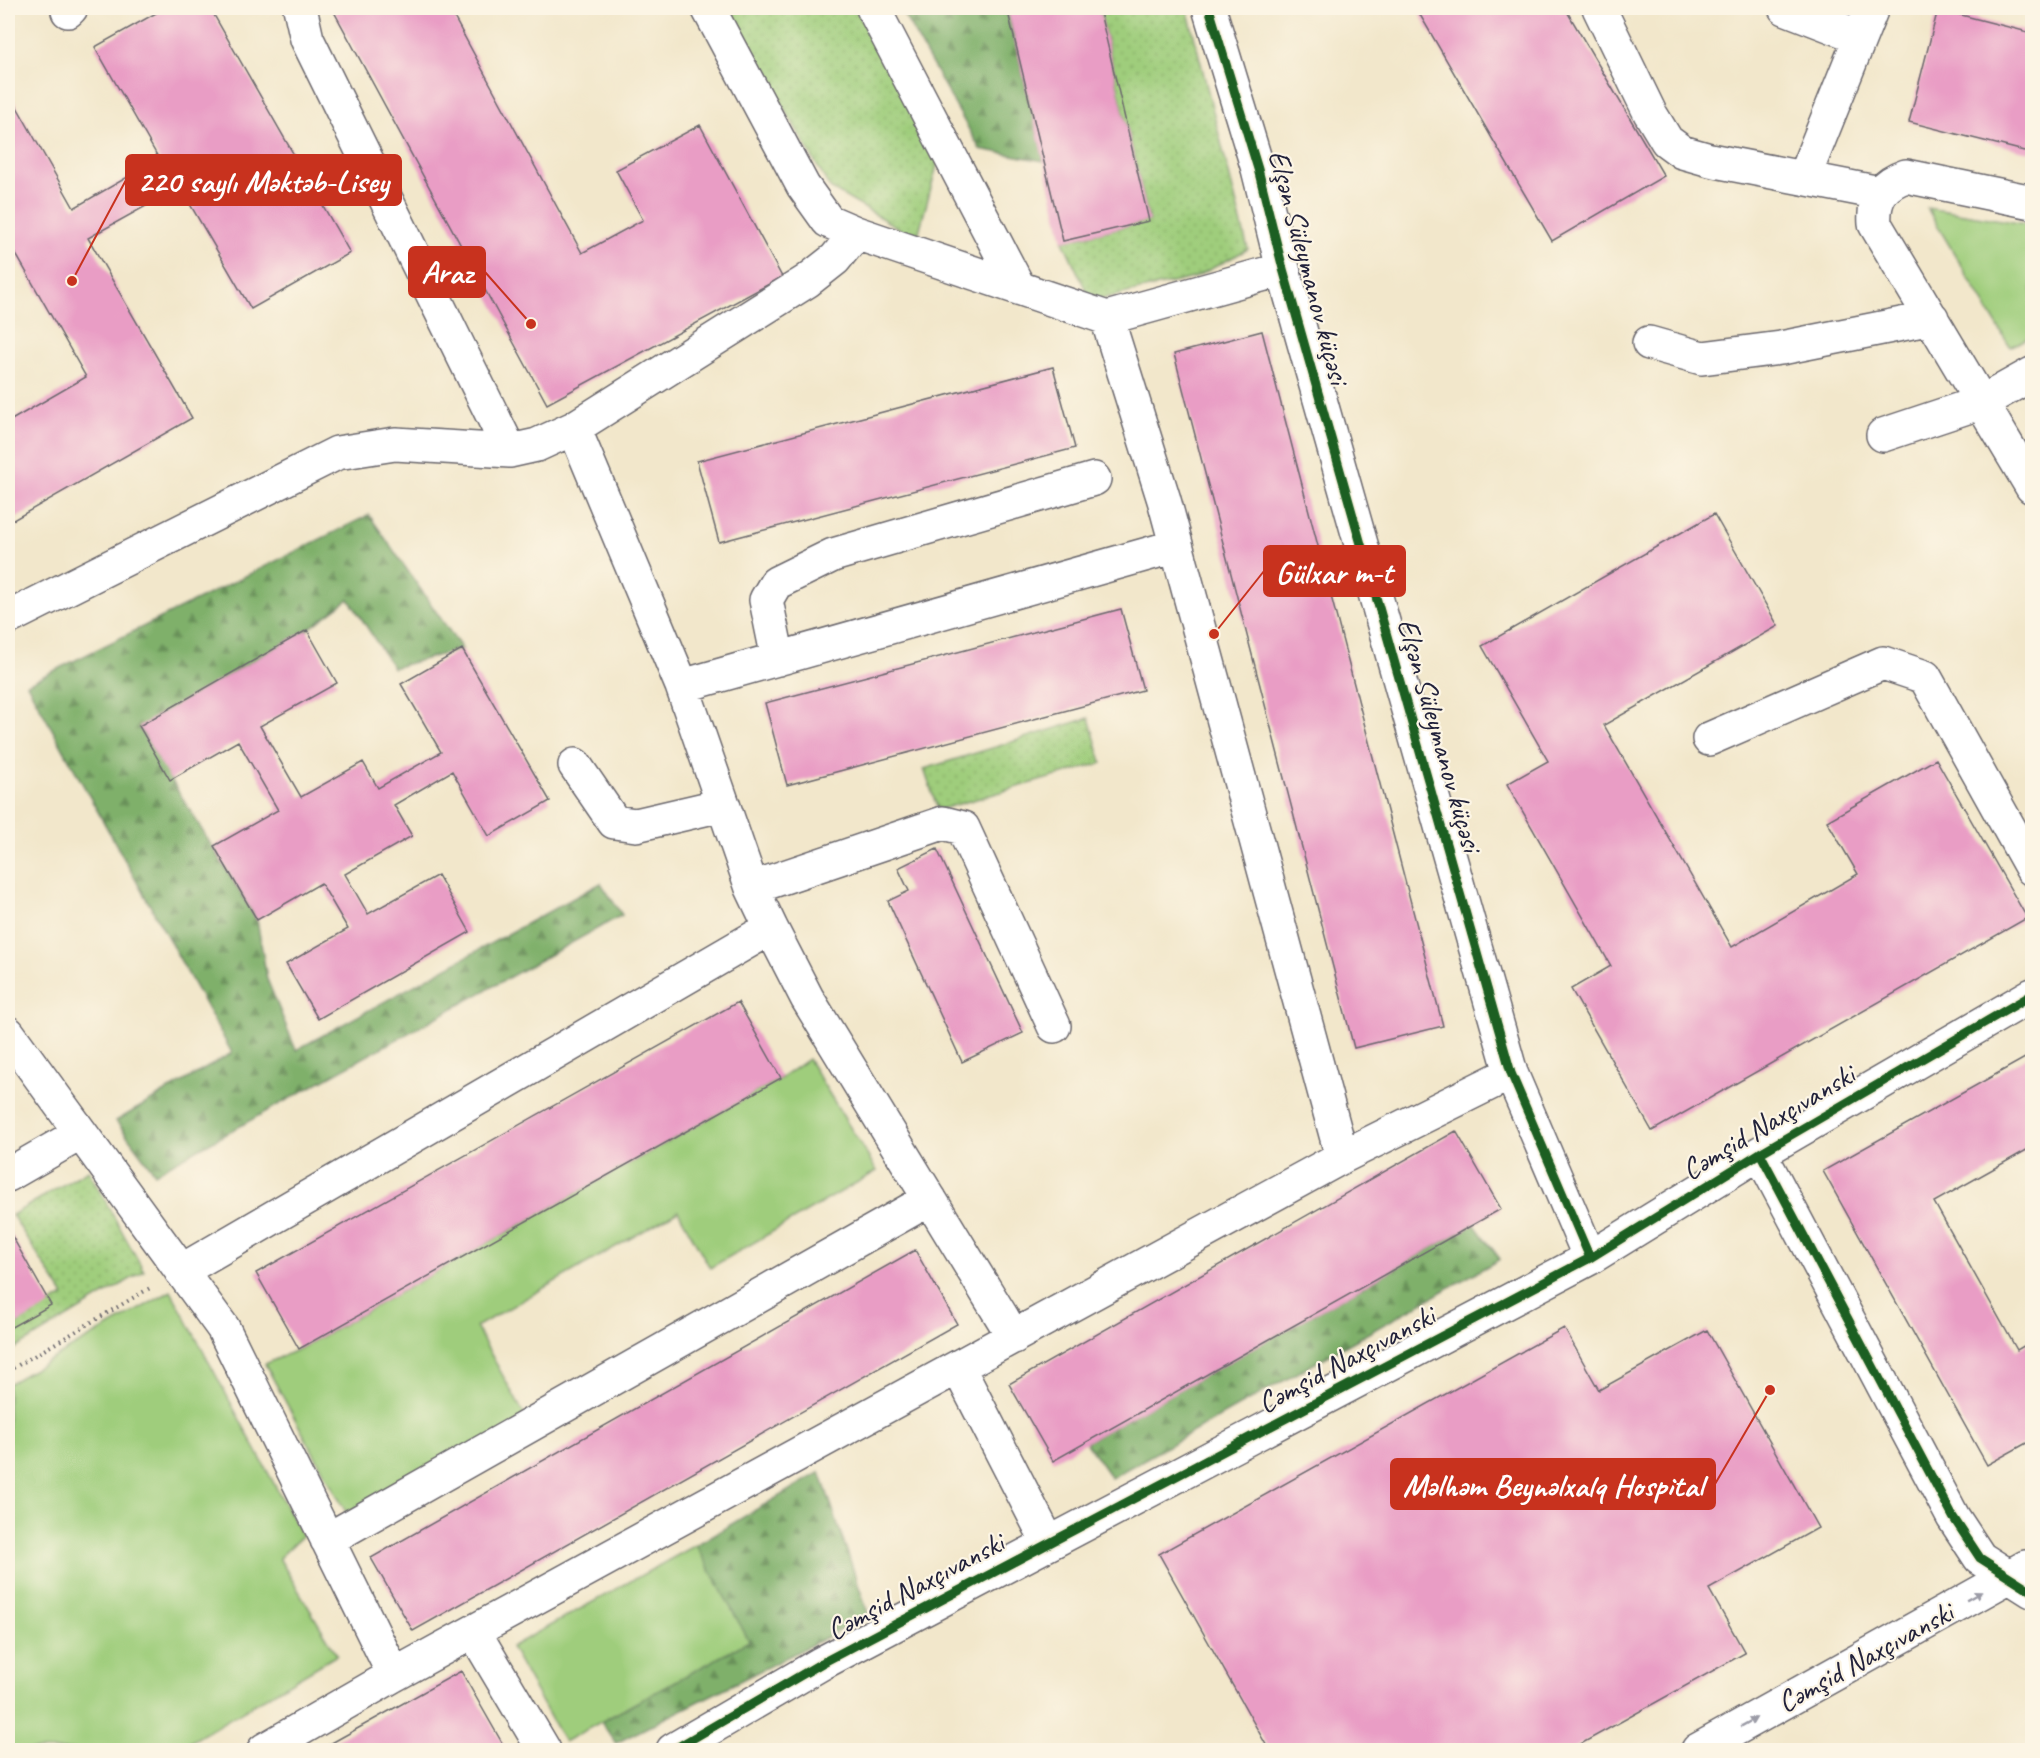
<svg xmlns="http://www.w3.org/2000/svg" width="2040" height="1758" viewBox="0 0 2040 1758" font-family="Caveat,sans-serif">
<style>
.grass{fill:url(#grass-dots);stroke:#60785b;stroke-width:1.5}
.forest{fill:url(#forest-firs);stroke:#506953;stroke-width:1.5}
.green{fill:#9fcd7b;stroke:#60785b;stroke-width:1.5}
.building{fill:#e99dc5}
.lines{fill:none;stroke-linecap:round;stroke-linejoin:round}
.minor-casing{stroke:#6b676d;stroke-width:36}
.path{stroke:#6b676d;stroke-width:4;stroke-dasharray:1.5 4.5;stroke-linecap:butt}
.minor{stroke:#fff;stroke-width:33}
.cycleway-casing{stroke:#fcf5e5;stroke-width:13}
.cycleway{stroke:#1b5e20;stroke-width:9}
.oneway{fill:#9c9ca7}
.labels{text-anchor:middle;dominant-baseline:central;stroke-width:4.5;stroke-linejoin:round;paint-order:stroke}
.street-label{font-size:30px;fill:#22223b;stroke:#fcf5e5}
.leader{fill:none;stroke:#c8321e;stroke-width:2}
.callout-dot{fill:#c8321e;stroke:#fcf5e5;stroke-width:2}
.callout{fill:#c8321e;stroke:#c8321e;stroke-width:2}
.callout-label{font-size:32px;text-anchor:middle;font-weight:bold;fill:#fff}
</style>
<defs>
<pattern id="grass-dots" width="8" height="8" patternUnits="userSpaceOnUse" patternTransform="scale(1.5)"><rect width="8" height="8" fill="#9fcd7b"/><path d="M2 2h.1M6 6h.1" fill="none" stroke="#89b06b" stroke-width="1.8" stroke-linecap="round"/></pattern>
<pattern id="forest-firs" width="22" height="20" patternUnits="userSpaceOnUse" patternTransform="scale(1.5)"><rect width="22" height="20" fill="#7fb06b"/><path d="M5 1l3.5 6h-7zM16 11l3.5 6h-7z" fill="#688f59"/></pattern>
</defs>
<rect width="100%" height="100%" fill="#fcf5e5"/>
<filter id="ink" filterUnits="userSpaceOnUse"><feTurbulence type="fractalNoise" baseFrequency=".0167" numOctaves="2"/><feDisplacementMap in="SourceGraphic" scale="12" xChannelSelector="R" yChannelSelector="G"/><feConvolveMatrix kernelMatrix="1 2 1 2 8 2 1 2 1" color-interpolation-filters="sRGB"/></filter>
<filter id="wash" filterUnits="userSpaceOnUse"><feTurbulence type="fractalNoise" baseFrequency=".008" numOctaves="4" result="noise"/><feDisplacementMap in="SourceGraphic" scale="24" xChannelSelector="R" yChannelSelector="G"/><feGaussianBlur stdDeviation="1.35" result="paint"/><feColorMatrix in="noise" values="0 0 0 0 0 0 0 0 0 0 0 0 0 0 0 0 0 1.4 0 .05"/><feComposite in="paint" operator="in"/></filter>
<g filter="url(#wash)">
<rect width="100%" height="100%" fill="#f2e7cb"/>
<!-- grass -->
<path class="grass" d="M727,8H856L888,67L941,151L917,239L830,188Z
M1099,8H1187L1248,249L1194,278L1091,301L1063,241L1149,221Z
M1089,718L1102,763L938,810L924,769Z
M88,1170L144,1271L8,1353V1329L64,1296L12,1215Z"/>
<!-- forest -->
<path class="forest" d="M900,8H1007L1044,161L980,149Z
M369,515L462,649L393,668L349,599L307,630L139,727L257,920L267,979L296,1050L601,883L622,915L155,1173L116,1121L232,1053L27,684Z
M1474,1224L1500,1259L1111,1478L1086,1442Z
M820,1472L869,1616L616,1743L601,1722L749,1641L696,1545Z"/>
<!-- green -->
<path class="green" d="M1927,208L2032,225V336L2010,347Z
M808,1059L877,1171L710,1268L678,1211L476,1327L530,1425L353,1525L265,1364L299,1349L781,1078Z
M171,1291L302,1536L279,1558L337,1655L177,1750H14L8,1740V1384Z
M696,1545L749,1641L564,1742L511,1647Z"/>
<g id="blocks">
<!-- building -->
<path class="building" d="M165,8H210L350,253L251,309L180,187L88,238L192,418L8,523V422L86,377L8,240V91L74,208L159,159L95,47Z
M332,8H449L582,253L643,220L616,170L700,125L782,277L547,404Z
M1007,8H1099L1149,221L1063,241Z
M1416,8H1565L1664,176L1552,241Z
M1938,9L2032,33V153L1909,122Z
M1262,331L1443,1026L1354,1048L1174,354Z
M1053,367L1075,448L719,542L697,461Z
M1714,514L1778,626L1604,725L1732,947L1858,874L1827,821L1936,759L2027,918L1652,1131L1571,989L1611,966L1507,784L1548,761L1482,646Z
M1121,609L1143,690L787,785L765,703Z
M307,630L337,683L260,726L301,797L363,762L378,788L441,752L401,684L462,649L550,801L489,836L452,771L394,805L412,836L345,874L368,914L438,875L470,932L318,1019L286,964L348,929L321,883L257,920L214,846L278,810L238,741L170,780L139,726Z
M937,849L1023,1033L962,1062L888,901L909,891L898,868Z
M738,1002L781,1078L299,1349L256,1273Z
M2032,1054V1147L1934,1202L2017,1350L2032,1341V1440L1987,1465L1823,1171Z
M1456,1131L1501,1209L1053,1461L1009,1384Z
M8,1229L51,1305L8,1329Z
M915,1250L957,1324L413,1631L371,1558Z
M1564,1328L1599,1390L1707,1330L1818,1528L1709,1589L1745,1653L1570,1750H1269L1159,1554Z
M461,1671L505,1748L319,1750Z"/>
</g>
</g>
<g filter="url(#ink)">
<use href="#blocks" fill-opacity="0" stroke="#6b676d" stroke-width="1.5"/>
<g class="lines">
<!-- minor casing -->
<g class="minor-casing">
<path id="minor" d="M300,8L307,39L510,451
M708,8L803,186L828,221L856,233L1107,318L1283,269
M873,8L1019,288
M1209,8L1258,169L1283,269L1511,1073L1590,1258
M1599,8L1650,113L1667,141L1682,152L1710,160L1880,193
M1785,8L1860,37
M68,11L71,8
M1804,177L1872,8
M2032,202L1906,176C1882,184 1873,199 1875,224L2032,487
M1107,318L1164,500L1342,1157
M1649,343L1702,358L1781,348L1932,318
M574,428L682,686L752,888L771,928L807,998L1014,1337
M1883,435L1982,402L2032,374
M8,618L337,453L395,444L510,451L537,445L574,428L807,281L835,259L856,233
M778,659L766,600L776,583L833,555L1094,479
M682,686L1176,546
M1709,739L1883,663L1925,677L2032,869
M575,765L614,822L636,825L722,805
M752,888L943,823L963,828L1054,1026
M8,1033L223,1328L394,1675
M1760,1153L1953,1517L1980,1558L2032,1591
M8,1175L81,1133
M181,1271L771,928
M958,1367L1048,1542
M327,1540L930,1199
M474,1632L544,1750
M264,1750L394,1675L1342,1157L1511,1073
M673,1750L822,1663L1590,1258L1760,1153L2032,995
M1698,1750L2026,1567"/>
</g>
<!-- path -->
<path class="path" d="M8,1371L150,1288"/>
<!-- minor -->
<use href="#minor" class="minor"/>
<!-- cycleway casing -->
<g class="cycleway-casing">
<path id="cycleway" d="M1209,8L1258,169L1283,269L1511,1073L1590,1258
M1760,1153L1953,1517L1980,1558L2032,1591
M673,1750L822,1663L1590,1258L1760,1153L2032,995"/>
</g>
<!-- cycleway -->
<use href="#cycleway" class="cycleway"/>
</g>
<!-- one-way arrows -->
<defs><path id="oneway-solid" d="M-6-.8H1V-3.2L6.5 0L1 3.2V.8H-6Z" transform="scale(1.5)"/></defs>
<g class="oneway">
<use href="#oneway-solid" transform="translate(1974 1596) rotate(-29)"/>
<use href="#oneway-solid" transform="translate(1749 1722) rotate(-29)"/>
</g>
</g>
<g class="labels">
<!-- street labels -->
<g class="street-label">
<text transform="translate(1309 267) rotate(75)">Elşən Süleymanov küçəsi</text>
<text transform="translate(1440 735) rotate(74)">Elşən Süleymanov küçəsi</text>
<text transform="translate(1768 1122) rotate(-31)">Cəmşid Naxçıvanski</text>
<text transform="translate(1346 1359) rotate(-28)">Cəmşid Naxçıvanski</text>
<text transform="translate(915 1586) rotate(-28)">Cəmşid Naxçıvanski</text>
<text transform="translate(1865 1657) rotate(-29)">Cəmşid Naxçıvanski</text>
</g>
</g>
<!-- callouts -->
<path class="leader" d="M72 281L126 180M531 324L485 272M1214 634L1264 571M1770 1390L1715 1484"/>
<g class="callout-dot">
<circle cx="72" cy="281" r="6"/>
<circle cx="531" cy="324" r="6"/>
<circle cx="1214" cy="634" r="6"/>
<circle cx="1770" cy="1390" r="6"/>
</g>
<g class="callout">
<rect x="126" y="155" width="275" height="50" rx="6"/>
<rect x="409" y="247" width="76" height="50" rx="6"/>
<rect x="1264" y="546" width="141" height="50" rx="6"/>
<rect x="1391" y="1459" width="324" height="50" rx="6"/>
</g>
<g class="callout-label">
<text x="263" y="192">220 saylı Məktəb-Lisey</text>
<text x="447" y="283">Araz</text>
<text x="1334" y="583">Gülxar m-t</text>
<text x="1553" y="1496">Məlhəm Beynəlxalq Hospital</text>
</g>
<!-- margin -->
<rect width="2040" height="1758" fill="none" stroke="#fcf5e5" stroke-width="30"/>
</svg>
